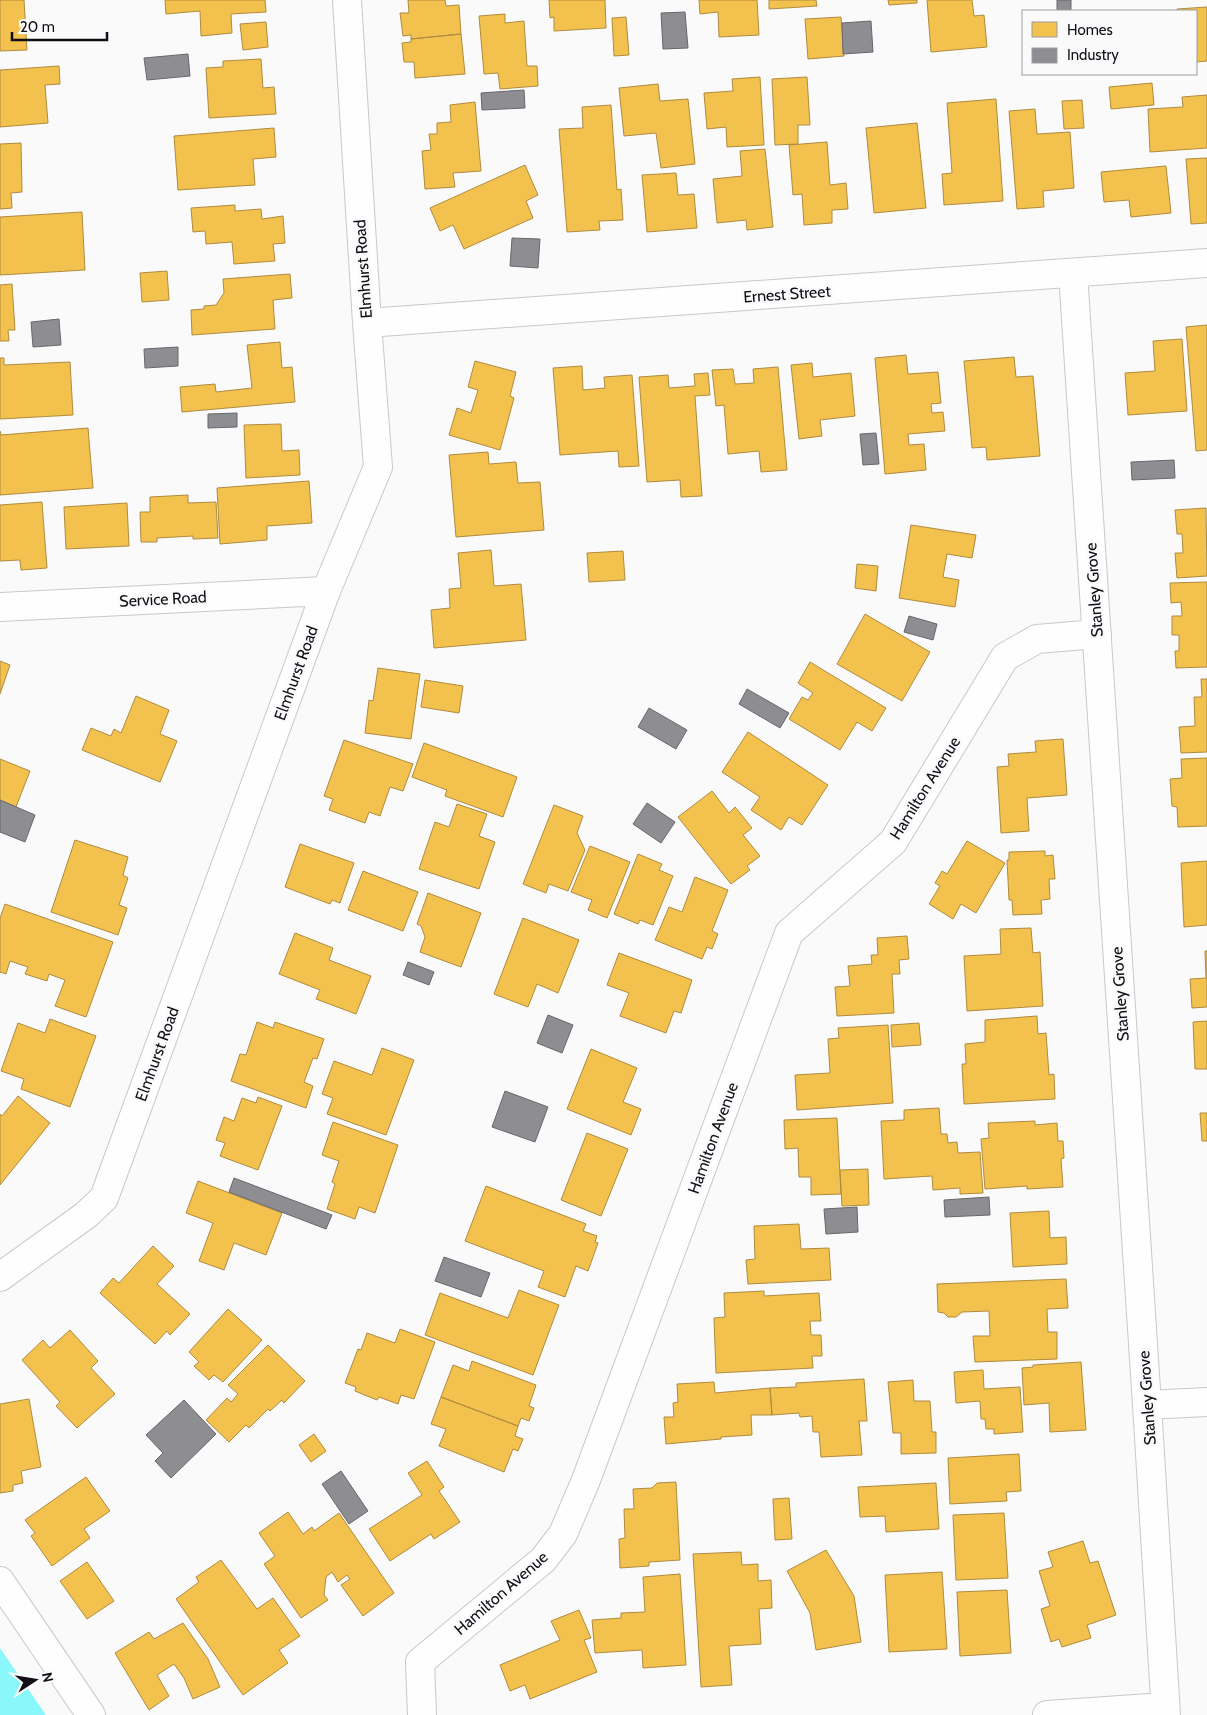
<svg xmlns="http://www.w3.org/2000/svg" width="1207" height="1715" viewBox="0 0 1207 1715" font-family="Cabin,sans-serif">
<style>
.water{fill:#8af8fb}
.homes{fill:#f2c14e;stroke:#af8b3e}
.industry{fill:#8d8d92;stroke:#68676d}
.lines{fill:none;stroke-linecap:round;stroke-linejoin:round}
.minor-casing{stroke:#cac7cd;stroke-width:30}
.minor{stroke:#fefefe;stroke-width:28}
.labels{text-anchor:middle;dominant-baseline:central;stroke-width:5;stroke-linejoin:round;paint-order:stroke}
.street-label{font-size:16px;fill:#120e18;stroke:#fafafa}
</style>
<rect width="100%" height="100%" fill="#fafafa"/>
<!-- water -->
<path class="water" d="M0,1648L46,1715H0Z"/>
<!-- homes -->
<path class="homes" d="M0,0H24L27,50L0,51Z
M165,0H265L266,12L231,14L232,33L201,36L200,11L166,14Z
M408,0H445L446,6L459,5L461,34L411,39V35L403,36L400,13H409Z
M549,0H605L606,28L554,31V17L550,18Z
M699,0H757L759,35L719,37L718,12L700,14Z
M769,0H816L817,6L769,9Z
M888,0H917V3L889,5Z
M927,0H972L974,16L984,15L987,47L931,52Z
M1207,7V61L1196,62V11H1177V9Z
M505,14V23L524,21L527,66H537L538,86L500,89L498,73L484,74L479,16Z
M626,17L629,55L614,56L612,18Z
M841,17L844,56L808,59L805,19Z
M266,22L268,47L243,50L240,24Z
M461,34L465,74L415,78L414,62H404L402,43L411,42V39Z
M261,59L263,88L274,87L276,114L209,118L206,68L223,67V61Z
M59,66L60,84L45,85L48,123L0,127V70Z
M760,77L764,145L727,147L726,127L707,129L704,93L733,91L732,79Z
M807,77L810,125H798V144L775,145L772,79Z
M1152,83L1154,105L1111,109L1109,87Z
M658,84L660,101L688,99L695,164L661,168L656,133L624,136L619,88Z
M1207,95V148L1150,152L1148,109L1183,107L1182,97Z
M996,99L1003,201L944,205L942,174L952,173L947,103Z
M1082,100L1084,128L1064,129L1062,101Z
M475,102L481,171L453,173L455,187L425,189L422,151L431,150L429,134H437V123L451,122L450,105Z
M611,105L617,190L621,189L623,220L599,221L600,230L567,232L559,129L583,128L582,107Z
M1035,109L1037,134L1070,132L1074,188L1043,191L1044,207L1017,209L1009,111Z
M917,123L926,208L874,213L866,128Z
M274,128L276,157L253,159L255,185L178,190L174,136Z
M827,142L830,185L846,183L848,209L832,210V223L804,225L802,194L793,195L789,145Z
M21,143L22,192L11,193L12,208L0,209V144Z
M765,149L773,227L747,230L746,220L717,223L713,179L742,176L740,151Z
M1207,158V223L1191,224L1186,159Z
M525,165L538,195L526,201L533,218L464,249L453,225L440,231L430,208Z
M1166,166L1171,213L1131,217L1129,200L1104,202L1101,172Z
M676,173L678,195L694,194L697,228L647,232L642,175Z
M235,205V211L261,209L262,219L283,216L285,243L273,244L275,261L234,264L232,242L206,244L205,231L193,232L191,208Z
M82,212L85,270L0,275V217Z
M167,271L169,300L142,302L140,273Z
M290,274L292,298L273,300L275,329L192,335L191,310L204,309V306L216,305L224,293L223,279Z
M12,284L15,330H8L9,341H0V285Z
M1207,325V450L1196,451L1186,327Z
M1182,339L1187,411L1128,415L1125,373L1155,371L1153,341Z
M280,342L282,368L292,367L295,402L182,412L180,387L215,384L216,392L252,388L247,345Z
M906,355L908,374L938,372L941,403L931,404L932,413L943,412L945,431L908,434L909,445L924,444L926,470L885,474L875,358Z
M1014,357L1016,377L1033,376L1040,456L987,460L986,447L972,448L964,361Z
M0,358H4V365L70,362L73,415L0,419Z
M475,361L516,372L510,396L514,398L500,450L449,435L457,408L471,413L478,390L468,387Z
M812,363L813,377L851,373L855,416L820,420L822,436L799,439L791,365Z
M582,366L583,390L605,388L604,377L632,375L639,466L619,467L618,451L560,455L553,368Z
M778,367L787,470L761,472L759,451L728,454L724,405L716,406L712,370L733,369L735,384L754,383L753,369Z
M708,373L710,395L695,396L702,496L681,497L680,480L647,482L639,377L668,375L669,388L695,386L694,374Z
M281,424L282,451L299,450L300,475L246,478L244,425Z
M88,428L93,488L0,495V431L1,435Z
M488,452L489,464L516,462L518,483L540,482L544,530L456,537L449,455Z
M309,481L312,523L267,526V540L220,544L217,488Z
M188,495V503L216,502L218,538L193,539V536L157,538V542H141L140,512H150V497Z
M42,502L47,568L21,570L20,560L0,561V505Z
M127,503L129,546L66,549L64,507Z
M1206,508L1207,576L1177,578L1175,553H1183L1182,534H1177L1175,510Z
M911,525L976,535L972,558L947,554L943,577L959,580L955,607L899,598Z
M491,550L494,586L521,584L526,640L434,648L431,610L450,608L449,589L461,588L458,553Z
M623,551L625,580L589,582L587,553Z
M857,564L878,566L876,591L855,588Z
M1207,582V667L1176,668L1175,651H1179V635H1172V616H1182L1181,602L1171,603L1170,583Z
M865,614L930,652L902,701L837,664Z
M0,661L10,665L0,694Z
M810,662L886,708L872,731L857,722L840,750L789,719L802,697L808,700L813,693L798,683Z
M378,668L420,674L411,739L365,733L369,700L373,701Z
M1201,679H1207V752L1181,753L1179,727L1195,726L1194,697H1202Z
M425,680L463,686L459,713L421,707Z
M136,696L169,710L160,734L177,741L160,782L82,750L91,728L111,736L114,729L121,733Z
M748,732L828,785L802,825L789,817L781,830L751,810L760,797L722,772Z
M1063,739L1067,795L1027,798L1029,831L1001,833L997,767L1009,766L1008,754L1036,752L1035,741Z
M344,740L413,764L403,791L390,787L380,816L369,812L365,823L329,810L333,799L324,796Z
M424,743L517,777L503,817L445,796L447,790L412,777Z
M1207,758V826L1178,827L1177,807L1172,806L1170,779L1182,778L1181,759Z
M0,759L30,771L16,807L0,800Z
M712,791L729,813L735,807L752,828L743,835L760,856L747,866L750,870L731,884L678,817Z
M457,804L487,814L479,836L495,842L479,889L419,869L435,822L449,827Z
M554,805L583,816L577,833L585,850L568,891L549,884L546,893L523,884Z
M75,840L128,857L123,875L128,878L119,905L127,908L118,935L51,912Z
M967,841L1005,863L976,913L961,904L953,919L929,904L940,886L935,883L942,871L947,874Z
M300,844L354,863L340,903L332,900L330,904L285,887Z
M590,846L630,862L607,918L588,910L592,900L571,892Z
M1045,851V856L1053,855L1055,879H1049L1050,899L1041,900L1042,914L1013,915L1012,900H1009L1007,860H1009V852Z
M638,854L662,864L659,870L673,876L653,925L640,920L638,924L614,914Z
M1207,861V925L1184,927L1181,863Z
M363,871L418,892L403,931L348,910Z
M695,877L728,890L712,931L718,934L712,949L707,947L702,959L655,940L669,907L682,912Z
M428,893L481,913L461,967L420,952L425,937L421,926L417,924Z
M5,904L113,942L86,1017L55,1006L65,980L49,974L47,981L25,974L28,967L10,961L6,974L0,972V918Z
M523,918L579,940L558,993L537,984L528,1007L494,994Z
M1031,928L1033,953L1040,952L1043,1006L967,1011L964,956L1001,954L1000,929Z
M295,933L333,948L329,960L371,976L356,1014L316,999L320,990L279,974Z
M907,936L909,959L899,960L900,974H892L894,1013L837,1016L835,987L850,986L848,966L872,964L871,955H878L877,938Z
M1205,951H1207V1007L1192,1008L1190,979L1206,978Z
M619,953L692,980L681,1013L674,1011L666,1033L620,1016L629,993L607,985Z
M1037,1016L1038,1034L1046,1033L1049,1075L1054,1074L1055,1099L964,1104L962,1064H966L965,1044L985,1042V1020Z
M50,1019L96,1036L70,1107L21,1089L24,1079L1,1071L18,1023L45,1033Z
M1207,1021V1069H1195L1193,1022Z
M257,1022L273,1028L275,1022L324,1039L317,1059L313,1058L304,1082L313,1086L306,1108L231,1081L240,1054L246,1055Z
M919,1023L921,1045L892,1047L891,1025Z
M888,1025L893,1103L797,1110L795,1075L830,1073L828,1039L839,1038L838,1028Z
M382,1048L414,1060L386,1135L327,1114L333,1098L322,1094L334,1061L372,1075Z
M591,1049L637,1068L623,1102L641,1109L631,1135L567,1109Z
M18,1096L50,1123L0,1185V1114L2,1116Z
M258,1097L282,1106L258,1170L220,1156L225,1143L216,1140L224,1117L234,1121L242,1098L256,1103Z
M939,1108L941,1134H947L948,1143L957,1142L958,1153L980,1152L983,1193L960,1194V1188L933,1190L932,1176L884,1179L881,1121L904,1120V1110Z
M1200,1113H1207V1141H1202Z
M837,1118L841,1194L811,1195V1177H799L798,1148L785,1149L784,1120Z
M1035,1121V1125L1057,1123L1058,1141H1063L1064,1158L1061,1159L1063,1187L1027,1189V1186L985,1189L981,1139L989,1138L988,1123Z
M333,1122L398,1145L375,1213L359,1207L355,1219L327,1209L335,1184L332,1182L339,1161L322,1155Z
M587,1133L628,1149L601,1216L561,1200Z
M868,1169L869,1205L842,1206L840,1170Z
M198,1181L282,1213L266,1255L234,1243L224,1270L199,1261L213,1223L186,1213Z
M486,1186L586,1224L583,1231L597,1236L595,1242L598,1243L588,1271L576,1266L565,1297L538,1287L544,1271L465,1241Z
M1049,1211L1050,1238L1066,1237L1067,1264L1013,1267L1010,1213Z
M799,1224L801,1249L829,1248L831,1280L748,1284L746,1260L755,1259L754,1226Z
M153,1246L174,1266L157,1284L190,1314L170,1335L167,1331L155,1344L100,1293L113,1278L119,1283Z
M1066,1279L1068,1308L1047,1309L1048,1332H1057V1359L975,1362L973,1336H990L989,1311L962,1312L956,1317H948L944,1313L938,1312L937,1284Z
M519,1290L559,1305L533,1375L425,1335L440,1293L508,1318Z
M764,1291V1296L819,1293L821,1321H810L811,1335H821L822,1356H812L813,1368L716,1373L714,1318L725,1317L724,1293Z
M228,1309L262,1340L223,1382L214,1375L209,1380L194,1366L199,1362L189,1352Z
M400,1329L435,1342L414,1399L401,1395L398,1404L379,1397L377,1400L355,1391L356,1387L345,1383L358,1349L361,1350L367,1333L395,1343Z
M70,1330L98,1361L91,1368L115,1394L77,1428L56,1406L60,1402L22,1360L43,1340L50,1348Z
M268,1345L305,1381L284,1403L282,1400L270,1411L268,1409L249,1428L246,1425L229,1442L206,1420L227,1398L231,1402L238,1394L228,1385Z
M472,1361L536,1385L529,1406L534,1408L529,1421L521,1418L518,1426L441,1397L453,1365L469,1371Z
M1081,1362L1086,1430L1050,1432L1049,1403L1024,1405L1022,1368L1033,1367V1365Z
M983,1370L984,1389L1020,1387L1023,1432L994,1434V1429H986L985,1419H981L980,1401L956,1403L954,1372Z
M864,1379L867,1421H859L862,1455L821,1457L819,1432H813L812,1416L800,1417L799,1413L772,1415L770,1388L796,1387V1383Z
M913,1380L914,1401H930L932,1432H936V1453L901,1454V1433H893L888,1382Z
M714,1382L715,1393L770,1388L772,1415H751L752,1435L721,1437V1439L666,1444L664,1417H674L673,1403L678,1402L677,1384Z
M441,1397L518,1426L515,1436L523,1439L518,1451L513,1449L504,1472L439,1446L446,1429L431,1424Z
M29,1399L41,1467L21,1471L23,1483L13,1485V1491L0,1493V1404Z
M314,1434L326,1451L311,1462L299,1445Z
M1019,1454L1021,1491L1006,1492L1007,1501L950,1504L948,1458Z
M427,1461L444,1487L439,1491L460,1522L434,1539L431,1534L390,1561L369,1529L422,1495L408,1473Z
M86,1477L110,1511L84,1529L90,1538L52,1566L31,1536L35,1533L25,1520Z
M676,1482L680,1560L649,1562V1566L620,1568L619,1539L625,1538L624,1509H634L633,1489L652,1488L657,1483Z
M936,1483L939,1529L886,1532L885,1516L860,1517L858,1487Z
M789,1498L792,1539L775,1540L773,1499Z
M288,1512L303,1534L312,1527L314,1531L339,1513L394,1593L363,1616L341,1585L350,1579L347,1575L338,1582L332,1572L326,1577L324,1595L328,1600L301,1618L264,1564L275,1556L259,1533Z
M1004,1513L1008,1578L956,1580L953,1515Z
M1083,1541L1090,1563L1098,1561L1116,1615L1087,1625L1091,1638L1062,1647L1059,1639L1051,1642L1041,1609L1050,1606L1039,1571L1053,1567L1048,1552Z
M826,1550L854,1596L861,1642L816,1650L810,1613L787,1571Z
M741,1552L742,1565L758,1564V1581L771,1580L772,1608L759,1609L761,1644L729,1646L732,1685L701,1687L693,1554Z
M221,1560L257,1609L273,1598L300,1636L279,1650L288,1663L243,1695L176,1599L199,1582L196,1577Z
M87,1562L114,1601L87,1619L60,1581Z
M942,1572L947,1649L889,1652L885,1575Z
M680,1574L686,1665L643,1668L642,1650L595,1653L592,1620L621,1618V1613L645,1612L643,1577Z
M1007,1590L1011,1653L960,1656L957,1592Z
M579,1610L591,1638L584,1640L597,1672L530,1699L525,1685L510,1691L500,1665L560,1640L551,1621Z
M183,1623L208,1659L220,1687L193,1699L184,1678L174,1664L157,1675L169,1696L149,1710L115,1653L149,1632L154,1639Z"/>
<!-- industry -->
<path class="industry" d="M1057,0H1071V11H1057Z
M685,12L688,48L663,49L661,13Z
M871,21L873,52L843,54L842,23Z
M188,54L190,76L147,80L144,58Z
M524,90L525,108L482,110L481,93Z
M512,238L540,239L538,268L510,266Z
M59,319L61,345L33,347L31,322Z
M178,347V366L145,368L144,349Z
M237,413V427L208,428V414Z
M876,433L879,464L863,465L860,434Z
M1174,460L1175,478L1132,480L1131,462Z
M909,616L937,624L933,640L904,632Z
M747,689L789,713L780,728L739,704Z
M649,708L687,730L676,749L638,727Z
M0,800L35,815L25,842L0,832Z
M647,803L675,822L661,843L633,824Z
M408,962L434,972L429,985L403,975Z
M548,1015L573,1025L562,1053L537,1043Z
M505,1091L548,1107L535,1142L492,1127Z
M234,1178L332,1215L326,1229L229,1192Z
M989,1197L990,1215L945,1217L944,1200Z
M857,1207L858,1232L826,1234L824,1209Z
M444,1257L490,1273L481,1297L435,1281Z
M184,1400L216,1434L171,1478L155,1461L163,1453L146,1435Z
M341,1471L368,1511L349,1524L322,1484Z"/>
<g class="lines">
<!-- minor casing -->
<g class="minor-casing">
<path id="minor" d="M1073,273L1147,1405L1166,1715
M367,323L1207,263
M0,607L326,591
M0,1277L86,1215L104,1198L326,591L378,467L367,323L347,0
M1147,1405L1207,1402
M0,1581L91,1715
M422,1715L420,1662L543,1560L563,1534L586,1480L789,933L893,842L1005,657L1037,639L1097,634
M1047,1715L1165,1707"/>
</g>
<!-- minor -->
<use href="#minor" class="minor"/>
</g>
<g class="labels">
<!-- street labels -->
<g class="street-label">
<text transform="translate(363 269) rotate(-94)">Elmhurst Road</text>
<text transform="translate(787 294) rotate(-4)">Ernest Street</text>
<text transform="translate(1094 590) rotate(-94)">Stanley Grove</text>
<text transform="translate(163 599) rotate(-3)">Service Road</text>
<text transform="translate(296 673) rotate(-70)">Elmhurst Road</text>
<text transform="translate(925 788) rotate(-58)">Hamilton Avenue</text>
<text transform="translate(1120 994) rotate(-94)">Stanley Grove</text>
<text transform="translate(157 1054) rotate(-70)">Elmhurst Road</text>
<text transform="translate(713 1138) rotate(-70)">Hamilton Avenue</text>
<text transform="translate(1147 1398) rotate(-94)">Stanley Grove</text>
<text transform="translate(501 1593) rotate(-41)">Hamilton Avenue</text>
</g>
</g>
<!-- legend -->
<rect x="1022" y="10" width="175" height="65" fill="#fafafa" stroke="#9d9ca0"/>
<rect x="1032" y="22" width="25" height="15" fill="#f2c14e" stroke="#9d9ca0"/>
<text x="1067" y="35" font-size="15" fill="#120e18">Homes</text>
<rect x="1032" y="48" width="25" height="15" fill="#8d8d92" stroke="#9d9ca0"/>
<text x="1067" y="60" font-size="15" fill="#120e18">Industry</text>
<!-- north arrow -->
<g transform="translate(35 1680) rotate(78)" stroke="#fafafa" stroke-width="4" paint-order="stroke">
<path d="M0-4L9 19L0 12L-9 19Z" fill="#120e18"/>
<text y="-8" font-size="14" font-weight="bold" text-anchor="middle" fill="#120e18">N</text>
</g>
<!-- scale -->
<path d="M12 32v8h95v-8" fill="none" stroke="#120e18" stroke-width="2.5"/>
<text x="20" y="32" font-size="15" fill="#120e18" stroke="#fafafa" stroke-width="4" paint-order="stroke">20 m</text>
</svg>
